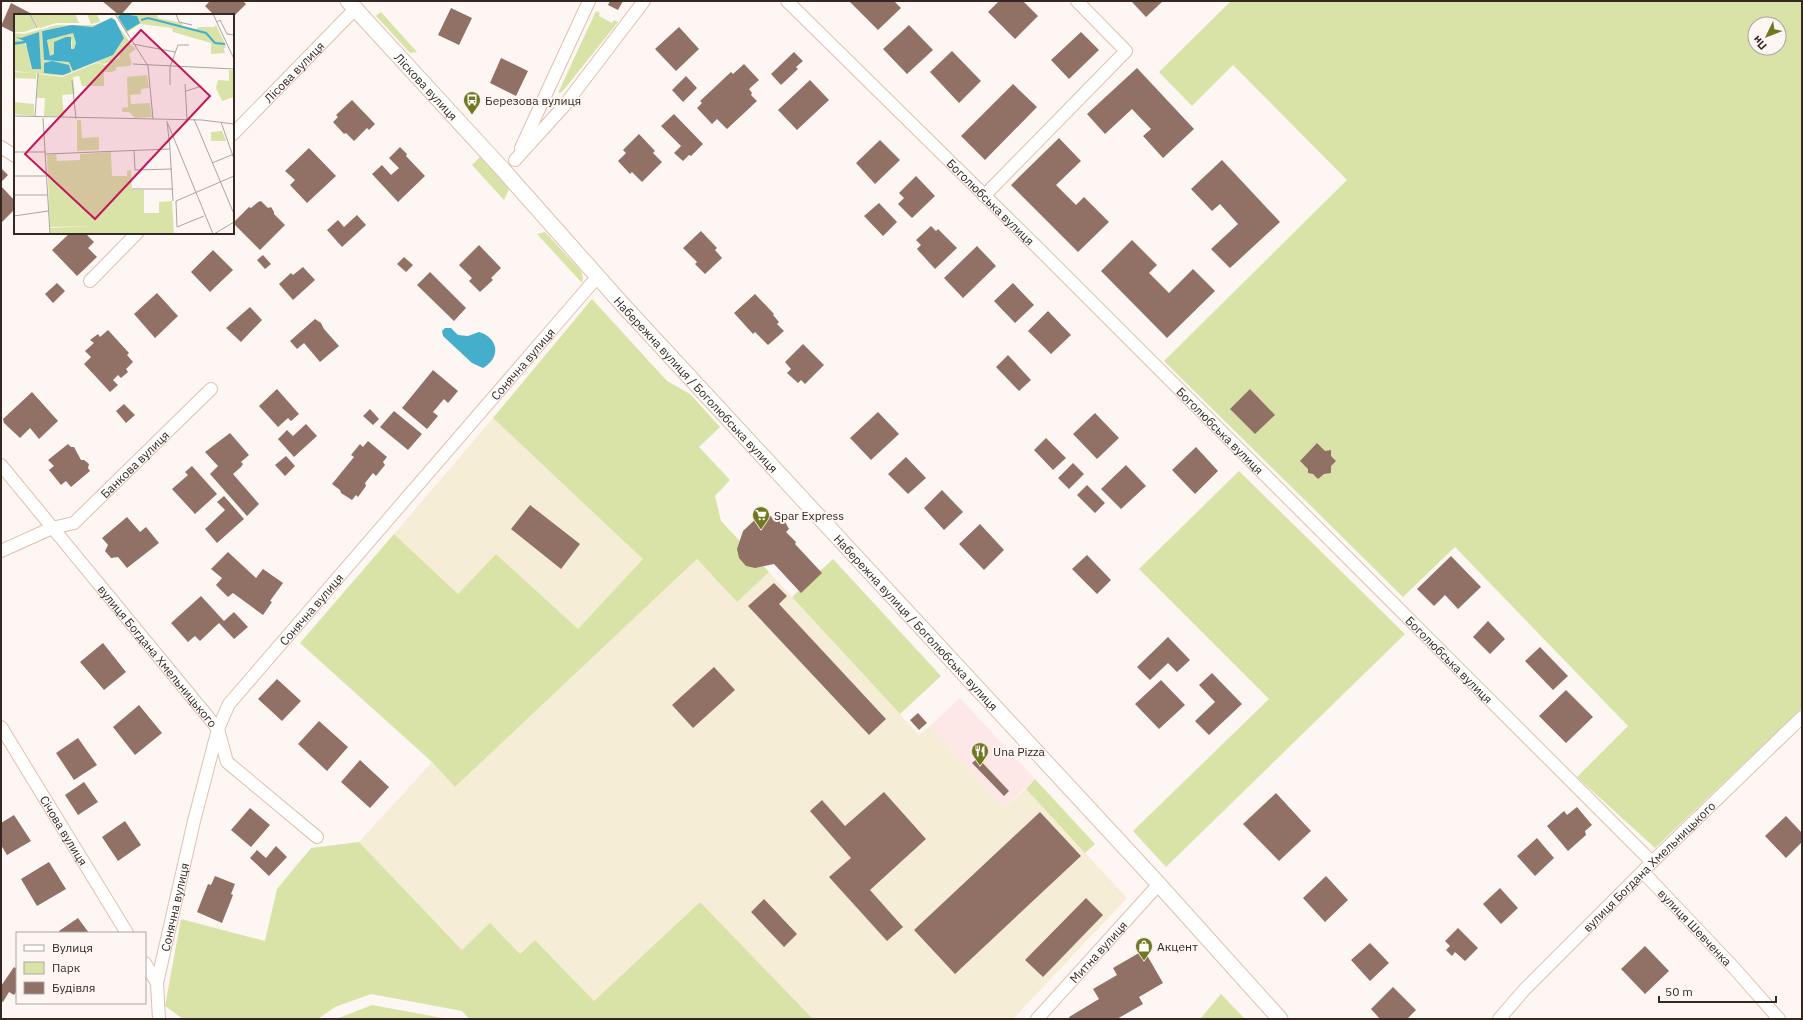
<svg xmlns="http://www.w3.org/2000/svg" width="1803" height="1020" viewBox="0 0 1803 1020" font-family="'IBM Plex Sans',sans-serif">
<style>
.commercial{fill:#fde8e7}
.industrial{fill:#f6edd7}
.green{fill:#d9e3a7;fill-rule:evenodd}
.water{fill:#45aecb}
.building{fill:#917166}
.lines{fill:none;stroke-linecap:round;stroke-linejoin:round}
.minor-casing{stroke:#e0c0af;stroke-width:14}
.tertiary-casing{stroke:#e0c0af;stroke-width:17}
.minor{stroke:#fff;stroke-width:12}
.tertiary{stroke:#fff;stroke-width:15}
.labels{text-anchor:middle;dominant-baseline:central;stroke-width:4;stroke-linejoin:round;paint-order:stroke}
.street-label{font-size:12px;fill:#352822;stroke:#fdf6f2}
.poi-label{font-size:12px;fill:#352822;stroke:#fdf6f2;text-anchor:start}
.inset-river{fill:none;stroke:#45aecb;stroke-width:2}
.inset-road{fill:none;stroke:#ada49f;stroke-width:1}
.view{fill:#c2185b;fill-opacity:0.15;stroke:#c2185b;stroke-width:2}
.inset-edge{fill:none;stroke:#352822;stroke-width:2}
</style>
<rect width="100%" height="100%" fill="#fdf6f2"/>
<!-- commercial -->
<path class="commercial" d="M960,698L1035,779L1004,808L929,727Z"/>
<!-- industrial -->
<path class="industrial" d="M493,418L644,558L578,630L496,554L458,594L394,534Z
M697,559L737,602L769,572L919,735L929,727L1004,808L1026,789L1127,898L1013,1019H813L700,902L594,1001L535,940L520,954L462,950L359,842L432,762L455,787Z"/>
<!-- green -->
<path class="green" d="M1231,1H1802V708L1655,848L1577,777L1628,726L1455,547L1403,597L1164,361L1347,180L1233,65L1192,106L1159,72ZM1755,24H1779V48H1755Z
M596,11L600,13L599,16L612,23L614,20L618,22L562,92L558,93Z
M381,12L417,52L410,53L376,16Z
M480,157L509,189L504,200L472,165Z
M545,232L581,271L583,277L582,283L537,234Z
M592,299L667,381L690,394L720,427L699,447L730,480L715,496L721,521L769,572L737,602L697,559L455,787L432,762L300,643L394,534L458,594L496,554L578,629L643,559L493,418Z
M1239,471L1405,634L1166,867L1133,831L1269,699L1139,569Z
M833,559L941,676L900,714L792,597Z
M1035,779L1095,844L1085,853L1026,789Z
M359,842L462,950L490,923L520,954L535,940L594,1001L700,902L813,1019H469L462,1011L371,994L335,1007L318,1019H183L165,1006L181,919L265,941L277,889L311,848Z
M1221,994L1245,1019H1200Z
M372,1005L448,1019H336Z"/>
<!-- water -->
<path class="water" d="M445,328H451L458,335L468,336L479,332C499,338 501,358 483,368L472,363L443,336L442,331Z"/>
<!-- building -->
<path class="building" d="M102,1H133L121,15H119Z
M210,1H243L246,4L233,17V15H214L205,6Z
M610,1H623L618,10L608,5Z
M849,1H894L901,8L878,30Z
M999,1H1023L1038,16L1015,39L988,12Z
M1131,1H1163L1146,17Z
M11,3L32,14L15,15V33L1,26Z
M451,8L472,18L459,45L438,35Z
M909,25L933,50L907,74L883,49Z
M679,27L699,49L676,71L655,49Z
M1081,32L1099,50L1069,79L1051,60Z
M952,51L981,81L959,103L930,72Z
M794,52L803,61L796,67L798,69L781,85L771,74Z
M501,58L528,71L516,96L490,83Z
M744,64L759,80L749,89L752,93L751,95L757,101L727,129L717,119L712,124L697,108L702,103L700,101L731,72L733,74Z
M1137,68L1194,129L1163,158L1143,136L1151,129L1132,109L1105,134L1087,114Z
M686,76L697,88L683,102L672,90Z
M810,80L829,100L797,130L778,110Z
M1013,84L1037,107L985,160L961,136Z
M352,100L375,124L369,130L367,128L354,141L346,133L344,134L333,122L338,117L336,115Z
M674,114L703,144L691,156L689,155L683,161L674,153L681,146L661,126Z
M639,134L655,151L653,153L662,162L642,182L632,172L630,174L618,161L626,153L623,150Z
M1059,138L1081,161L1056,185L1076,205L1084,197L1109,222L1078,252L1011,185Z
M880,140L900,160L875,184L856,163Z
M400,147L407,154L406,156L425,176L398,202L372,174L382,165L391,175L399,168L389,158Z
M309,148L336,176L307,203L290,185L295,180L285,171Z
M1222,160L1280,222L1230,268L1211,249L1238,224L1220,204L1212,211L1191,189Z
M1,168L8,175L1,182Z
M916,176L935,196L912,218L898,204L904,198L899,193Z
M1,186L15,201L13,211L1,223Z
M261,201L268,208L271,207L274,212V214L285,225L260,250L233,223L249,207L251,208L258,202Z
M879,203L897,222L883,236L864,216Z
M357,215L366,225L342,247L327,230L338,220L344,227Z
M931,226L936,231L938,229L957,248L935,269L917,249L921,245L916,240Z
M701,231L717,248L715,250L722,258L705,274L695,264L697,262L683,248Z
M70,233H89L87,235L94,242L88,248L97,257L77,276L52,250Z
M1132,240L1157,265L1149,273L1169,293L1193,269L1215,291L1167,338L1101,271Z
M479,245L501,268L491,278L493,280L480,292L469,281L472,278L459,265Z
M977,246L996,266L963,298L944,278Z
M213,250L233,270L210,292L191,272Z
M263,255L271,264L265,269L257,260Z
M404,257L413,265L406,272L397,264Z
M303,267L315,280L293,300L279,284L291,273L293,275Z
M430,272L466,308L454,321L417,285Z
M57,283L65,291L53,303L45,294Z
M1013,283L1034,305L1015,323L994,301Z
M157,293L178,316L155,338L134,314Z
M755,294L774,314L773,315L779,322L777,324L784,331L768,345L755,332L753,334L734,313Z
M250,307L262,320L241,342L226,328Z
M1048,311L1071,335L1051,354L1028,331Z
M315,319L321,323L324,329L339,346L320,362L304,343L297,349L290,341Z
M108,330L129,353L127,355L133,362L126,369L128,372L121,378L118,375L113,380L118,385L110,392L84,364L91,357L85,351L94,343L90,340L98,334L100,337Z
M803,344L824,365L805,384L801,380L798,383L787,373L791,369L785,362Z
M1008,355L1031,380L1019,391L996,367Z
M433,370L458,391L448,403L444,399L433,412L438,416L427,429L402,408Z
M277,389L299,414L291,421L288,418L278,427L259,406Z
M1250,389L1275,415L1255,434L1230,409Z
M32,392L58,421L39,439L30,428L20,438L4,423L3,419Z
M124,404L135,415L126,423L116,411Z
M370,409L379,419L373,425L363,416Z
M394,411L422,434L408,450L380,427Z
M878,412L899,434L871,460L850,438Z
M1095,413L1119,438L1097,459L1073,434Z
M306,424L317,436L294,457L278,439L287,430L293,436Z
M230,433L249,455L241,462L243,464L241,467L233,474L259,504L247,516L210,474L218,466L205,452Z
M1046,438L1066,458L1053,470L1034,450Z
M368,441L387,457L383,462L385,465L376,476L373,473L365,483L366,486L358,497L356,495L352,500L341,493L340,490L332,484L354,457L351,455L360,444L363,447Z
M1317,443L1325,451L1331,450V456L1336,461L1331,466V473L1324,474L1318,479L1313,474L1308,473V469L1300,461Z
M68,444L71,447H74L81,460H84L89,464L88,468L90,471L71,487L66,481L61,485L49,470L54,466L48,460Z
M1196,447L1218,471L1195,494L1172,470Z
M286,456L295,466L285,476L275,465Z
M906,457L926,478L908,494L888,474Z
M1073,463L1084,474L1069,489L1058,478Z
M1126,465L1146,486L1121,509L1101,489Z
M192,466L217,494L195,514L172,489L188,475L185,472Z
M1087,485L1105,503L1095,513L1077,495Z
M942,490L963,512L944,530L924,508Z
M224,496L244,519L217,543L205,529L225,510L217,502Z
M530,505L580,544L561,569L511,529Z
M765,510L775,521L779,517L784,520L789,529L786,532L796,542L795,544L822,573L801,593L774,564L755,568L746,566L739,558L737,549L743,531Z
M127,517L140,532L146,527L159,543L127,568L118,557L111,558L105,551L108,545L102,538Z
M980,524L1004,550L984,570L959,544Z
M228,552L256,578L263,569L283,583L270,601L272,602L263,615L233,593L228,597L216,585L222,578L211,569Z
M1087,555L1111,580L1097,594L1072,569Z
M1451,556L1481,587L1458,609L1445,595L1434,606L1417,589Z
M774,583L787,596L779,604L886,719L869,735L748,606Z
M201,596L224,621L234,612L248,627L234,639L219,623L200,641L195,636L188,642L171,623Z
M1488,621L1505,639L1490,654L1473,637Z
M1168,637L1190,660L1177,672L1168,663L1150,680L1137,667Z
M103,643L126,672L104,690L80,662Z
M1540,647L1568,676L1553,690L1525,661Z
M714,667L735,690L693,728L672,705Z
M1212,673L1242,704L1209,735L1195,721L1215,702L1199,685Z
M277,679L301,701L282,721L258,699Z
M1161,680L1185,705L1159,729L1135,704Z
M1566,690L1593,717L1566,743L1539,716Z
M139,705L162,733L135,755L113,727Z
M918,713L927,723L919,730L910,720Z
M319,721L348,747L327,771L298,744Z
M78,738L97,765L74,780L56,753Z
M978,758L1009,791L1004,796L972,763Z
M360,760L389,787L370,808L341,782Z
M84,782L98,802L78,815L65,795Z
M884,792L926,839L870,890L903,927L887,941L829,877L851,858L810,811L822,800L845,826Z
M1276,793L1311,831L1279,861L1243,824Z
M1577,807L1592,825L1585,831L1586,835L1568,851L1547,826L1564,811L1567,815Z
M250,808L270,825L251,847L231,830Z
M1040,812L1081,856L955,974L914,930Z
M14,815L31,841L7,855L1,845V823Z
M1786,816L1802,833V842L1786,858L1765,836Z
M125,821L141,845L118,861L102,837Z
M1537,838L1554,858L1535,876L1517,856Z
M276,846L287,857L269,876L250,858L257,850L266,858Z
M49,862L66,889L37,906L21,879Z
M215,876L235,884L231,894L233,895L222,923L197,912L208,884L211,885Z
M1326,876L1348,900L1325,922L1303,898Z
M1500,888L1518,908L1501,924L1483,904Z
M1086,898L1103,915L1043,977L1025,960Z
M764,899L797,934L784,947L751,912Z
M78,918L89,933H60L59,931Z
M1458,928L1478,948L1465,961L1455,952L1452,956L1446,950L1450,946L1445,941Z
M1370,943L1389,963L1370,981L1351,960Z
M1645,946L1669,971L1645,994L1621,969Z
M1144,950L1163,983L1139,997L1143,1004L1117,1019H1070L1069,1017L1099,999L1093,989L1117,975L1113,968Z
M14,967L17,969V991L14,995L9,992L3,1002L1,1001V986Z
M1393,987L1416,1010L1407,1019H1380L1371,1009Z"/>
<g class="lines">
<!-- minor casing -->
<g class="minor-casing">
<g id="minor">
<path id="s1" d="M787,1L1039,249L1652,862"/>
<path id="s2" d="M233,134L355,9"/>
<path d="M1,147L15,156"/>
<path d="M521,148L589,1"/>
<path d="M515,160L564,106L644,1"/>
<path d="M984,196L1126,51L1077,1"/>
<path d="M90,281L137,233"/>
<path id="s3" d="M1,465L218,729L227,762L317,837"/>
<path id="s4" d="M1,551L52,528L74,523L211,389"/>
<path id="s5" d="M1,727L127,933"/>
<path id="s6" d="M1643,872L1735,969L1779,1019"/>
<path d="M145,963L157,983"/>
<path id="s7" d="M159,1019L157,983L194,821L218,729L229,704L598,276"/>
<path id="s8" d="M1037,1019L1159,884"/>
<path id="s9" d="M1499,1019L1525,989L1652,862L1802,717"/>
</g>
</g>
<!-- tertiary casing -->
<g class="tertiary-casing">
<g id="tertiary">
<path id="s10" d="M348,1L505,172L622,304L1154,879L1280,1019"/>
</g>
</g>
<!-- minor -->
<use href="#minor" class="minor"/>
<!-- tertiary -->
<use href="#tertiary" class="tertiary"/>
</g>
<!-- icons -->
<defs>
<g id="bus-pin" transform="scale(0.9)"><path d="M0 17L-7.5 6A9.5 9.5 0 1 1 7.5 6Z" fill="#717822" stroke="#fdf6f2"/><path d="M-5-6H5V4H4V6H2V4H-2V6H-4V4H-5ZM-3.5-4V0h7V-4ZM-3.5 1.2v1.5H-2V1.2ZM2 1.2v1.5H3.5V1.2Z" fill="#fff"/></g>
<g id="supermarket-pin" transform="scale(0.9)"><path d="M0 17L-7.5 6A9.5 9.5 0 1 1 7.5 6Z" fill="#717822" stroke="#fdf6f2"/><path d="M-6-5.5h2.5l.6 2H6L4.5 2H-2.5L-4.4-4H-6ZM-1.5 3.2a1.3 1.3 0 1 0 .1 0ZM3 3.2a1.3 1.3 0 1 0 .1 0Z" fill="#fff"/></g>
<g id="restaurant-pin" transform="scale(0.9)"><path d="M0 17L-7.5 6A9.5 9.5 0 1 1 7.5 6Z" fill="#717822" stroke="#fdf6f2"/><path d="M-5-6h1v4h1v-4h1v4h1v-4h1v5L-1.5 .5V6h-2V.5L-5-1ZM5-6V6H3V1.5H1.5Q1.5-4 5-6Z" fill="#fff"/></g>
<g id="shop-pin" transform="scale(0.9)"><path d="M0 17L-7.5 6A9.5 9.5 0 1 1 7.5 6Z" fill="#717822" stroke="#fdf6f2"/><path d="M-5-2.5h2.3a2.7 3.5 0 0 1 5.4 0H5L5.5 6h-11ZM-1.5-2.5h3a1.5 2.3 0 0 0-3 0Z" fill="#fff"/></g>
</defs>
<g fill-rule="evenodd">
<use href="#bus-pin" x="472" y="100"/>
<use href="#supermarket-pin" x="761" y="515"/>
<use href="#restaurant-pin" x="980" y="751"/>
<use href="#shop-pin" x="1144" y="946"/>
</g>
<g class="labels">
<!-- street labels -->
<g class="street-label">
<text stroke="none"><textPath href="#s2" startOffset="87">Лісова вулиця</textPath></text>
<text stroke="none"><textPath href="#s10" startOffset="116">Ліскова вулиця</textPath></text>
<text stroke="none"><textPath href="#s1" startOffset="286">Боголюбська вулиця</textPath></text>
<text stroke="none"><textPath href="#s7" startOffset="774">Сонячна вулиця</textPath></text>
<text stroke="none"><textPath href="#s10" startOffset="518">Набережна вулиця / Боголюбська вулиця</textPath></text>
<text stroke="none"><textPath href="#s1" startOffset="610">Боголюбська вулиця</textPath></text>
<text stroke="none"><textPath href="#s4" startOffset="163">Банкова вулиця</textPath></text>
<text stroke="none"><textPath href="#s7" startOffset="450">Сонячна вулиця</textPath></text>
<text stroke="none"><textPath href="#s10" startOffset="842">Набережна вулиця / Боголюбська вулиця</textPath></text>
<text stroke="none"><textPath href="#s3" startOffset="247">вулиця Богдана Хмельницького</textPath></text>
<text stroke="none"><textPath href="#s1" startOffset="934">Боголюбська вулиця</textPath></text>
<text stroke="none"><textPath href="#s5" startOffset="121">Січова вулиця</textPath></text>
<text stroke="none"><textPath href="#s9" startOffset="214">вулиця Богдана Хмельницького</textPath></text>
<text stroke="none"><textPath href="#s7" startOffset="114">Сонячна вулиця</textPath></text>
<text stroke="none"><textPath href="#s6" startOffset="76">вулиця Шевченка</textPath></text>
<text stroke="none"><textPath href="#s8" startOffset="91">Митна вулиця</textPath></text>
</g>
<!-- poi labels -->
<g class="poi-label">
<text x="485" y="100">Березова вулиця</text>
<text x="774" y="515">Spar Express</text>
<text x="993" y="751">Una Pizza</text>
<text x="1157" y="946">Акцент</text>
</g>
</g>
<!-- overview -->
<g transform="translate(14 14)">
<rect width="220" height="220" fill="#fdf6f2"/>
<path d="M0,0H16L22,14L10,18H0ZM17,0H61L65,9H42L26,14L23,13ZM73,0H83L86,8L77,10ZM102,0H143L144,4L168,9L169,14L182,16L184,13H200L202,11L212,32L210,35L211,39L197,40V29L159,18L158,14L126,10L112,19ZM98,3L115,27L97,48L89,50L82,48L48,62L0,57V31L10,29L15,34L17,54L27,55L11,27L0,28V19L10,20L43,11H83ZM97,4L101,6L110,24L99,41L73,52L59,54L55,48L30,46L28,16L77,13ZM59,19L62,29L60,35L57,36L58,27L40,28V40L36,42L33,26ZM115,29L122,35L115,40L118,49L116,52L102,53V56L98,58H90V72H68L65,62L59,63L61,80L48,81L50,102H30L31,84H23L24,60L48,63L82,49L91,51L105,44L107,36ZM215,56L220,57V83L208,87L202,74L204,66L215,67ZM0,58L22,59V65L0,64ZM133,61L135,74L127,75V80L116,81L117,90L136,89L138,103L121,104L115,98H108V94L114,93L113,63ZM0,88L20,90V102L0,100ZM63,106H67L68,124L85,123V136L63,137ZM208,117L212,127H197V118ZM97,138L98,162H113V157L117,156L118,176H130V199H145V188L158,187L160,220H36V214L78,212L36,213L33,141L42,140L43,147L66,146V140Z" fill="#d9e3a7" fill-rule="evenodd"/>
<path d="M107,0L123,2L126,9L113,17L104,3ZM97,4L101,6L110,24L99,41L59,57L55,48L30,46L28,17L58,11L78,13ZM59,19L62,29L60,35H57V23H52L40,28V40L36,42L33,26ZM25,18L27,55H18L12,29L0,31V28L10,27L2,23L7,24ZM38,47L55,51L57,58L49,61L30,59V49Z" fill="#45aecb" fill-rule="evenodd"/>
<path class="inset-river" d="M127,6L134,4L192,19L201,29L211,30"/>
<path class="inset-road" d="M16,0L23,14M101,0L134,52L139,105M162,0L165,8L178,11M199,0L220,45M203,8L206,6L213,20L220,21M119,30L161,38M119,50L220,55M58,66L62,105M171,70L173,105M156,71V53L164,31H175M172,77L188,72M0,102L188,106L220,110M21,103L24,59M29,104L36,220M180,105L220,200M207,108L220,145M154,110L199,220M156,135L159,187M120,137L121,156L158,155M0,138H32M32,140L156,135L153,107M198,149L220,140M0,162H32M118,175H159M0,181H33M0,202L34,197M190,202L163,213L162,187L220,162M200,220L220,208"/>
<path class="view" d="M127,16L196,82L81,205L11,140Z"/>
<rect width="220" height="220" class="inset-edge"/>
</g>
<!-- border -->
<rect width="1803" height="1020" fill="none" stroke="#352822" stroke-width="4"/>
<!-- legend -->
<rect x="16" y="932" width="130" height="72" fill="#fdf6f2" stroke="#ada49f"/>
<rect x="24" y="945" width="20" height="6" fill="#ffffff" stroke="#ada49f"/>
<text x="52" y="952" font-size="12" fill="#352822">Вулиця</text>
<rect x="24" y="962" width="20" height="12" fill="#d9e3a7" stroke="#ada49f"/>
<text x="52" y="972" font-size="12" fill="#352822">Парк</text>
<rect x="24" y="982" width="20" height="12" fill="#917166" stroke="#ada49f"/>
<text x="52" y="992" font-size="12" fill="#352822">Будівля</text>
<!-- north arrow -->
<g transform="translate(1767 36) rotate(227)"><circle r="19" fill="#fdf6f2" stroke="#ada49f"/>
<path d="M0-3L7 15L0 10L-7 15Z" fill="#717822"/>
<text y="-6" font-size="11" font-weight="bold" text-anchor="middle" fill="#352822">Пн</text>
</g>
<!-- scale -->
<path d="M1659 996v6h117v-6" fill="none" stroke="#352822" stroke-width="2"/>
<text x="1665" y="996" font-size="12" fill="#352822" stroke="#fdf6f2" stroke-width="3" paint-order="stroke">50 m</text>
</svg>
